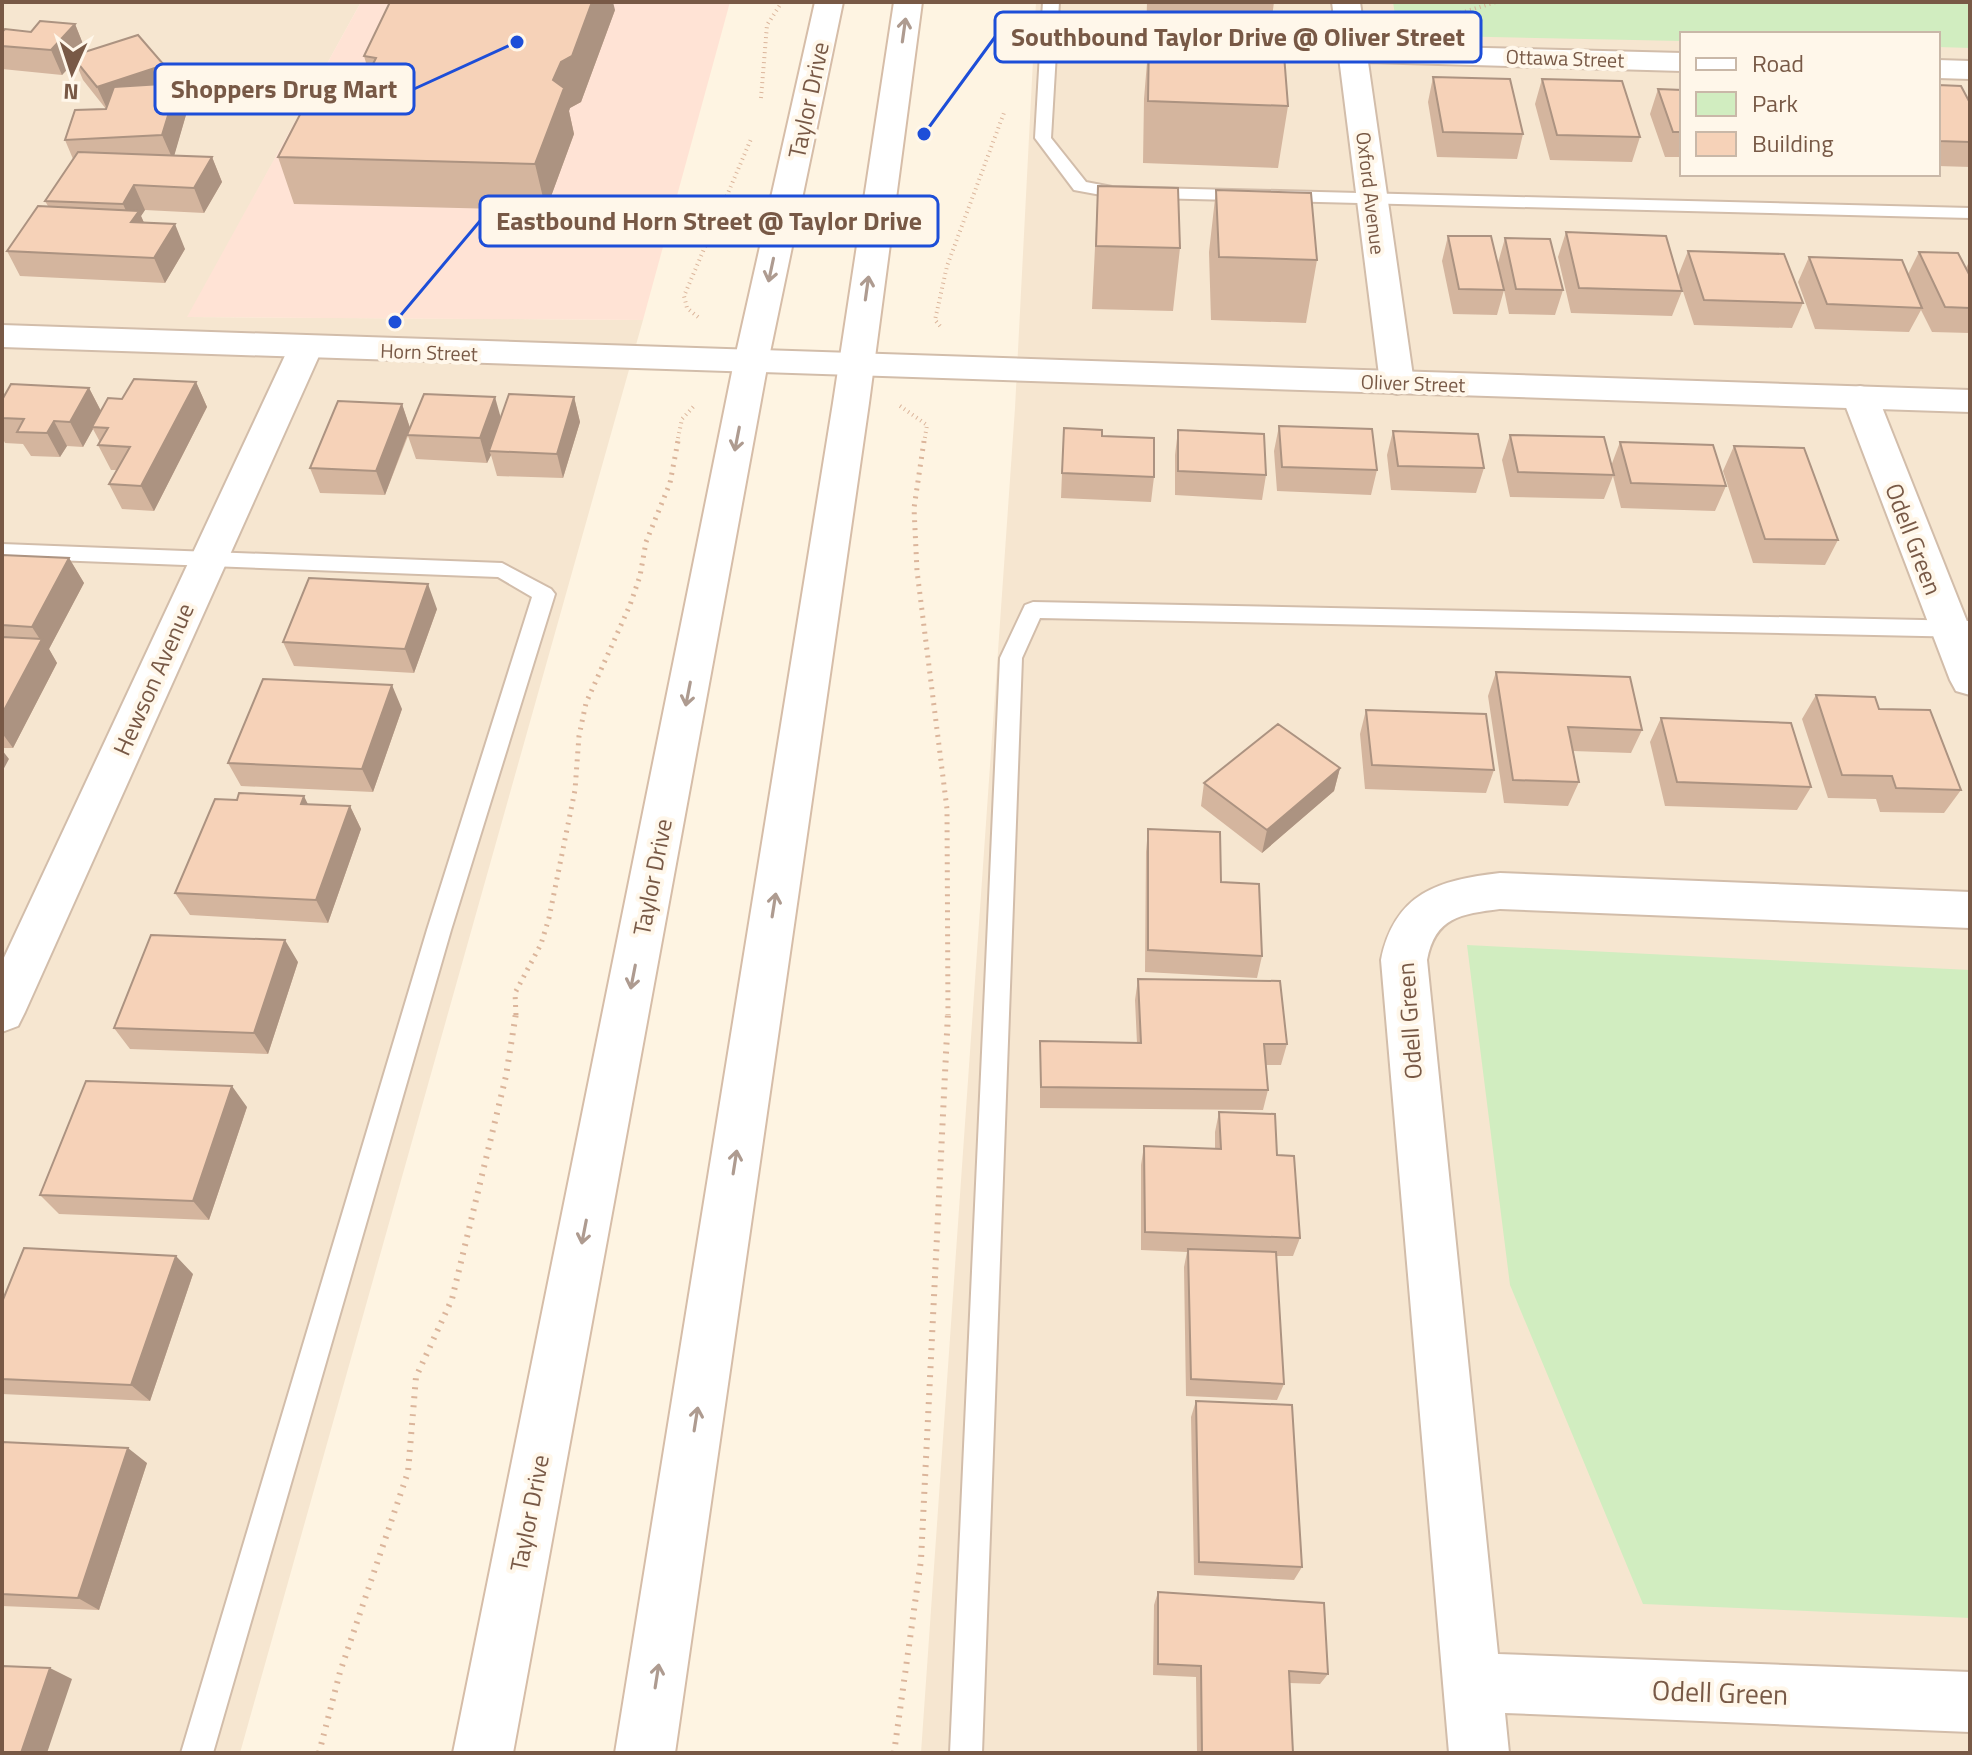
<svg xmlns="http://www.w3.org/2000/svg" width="1972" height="1755" viewBox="0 0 1972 1755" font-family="'Titillium Web',sans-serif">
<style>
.residential{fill:#f6e6d0;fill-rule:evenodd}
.commercial{fill:#ffe3d5}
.green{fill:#d1edc0}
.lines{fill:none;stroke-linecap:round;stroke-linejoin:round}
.service-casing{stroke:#d2bdaa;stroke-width:4}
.minor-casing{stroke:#d2bdaa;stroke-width:4}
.tertiary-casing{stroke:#d2bdaa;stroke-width:4}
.secondary-casing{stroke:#d6bda8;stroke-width:4}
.path-far2{stroke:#dbb59b;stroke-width:4;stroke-dasharray:1 4;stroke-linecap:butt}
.path-far1{stroke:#dbb59b;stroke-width:5;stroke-dasharray:2 6;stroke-linecap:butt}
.path{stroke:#dbb59b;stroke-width:6;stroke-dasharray:2 7;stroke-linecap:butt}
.service{fill:#fff;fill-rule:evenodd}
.minor{fill:#fff;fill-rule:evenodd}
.tertiary{fill:#fff;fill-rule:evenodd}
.secondary{fill:#fff;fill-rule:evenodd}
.wall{fill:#d4b59e}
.shaded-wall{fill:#ac9381}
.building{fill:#f6d2b8;stroke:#ac9381;stroke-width:2}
.oneway{stroke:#ae9b90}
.labels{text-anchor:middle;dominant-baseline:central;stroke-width:8;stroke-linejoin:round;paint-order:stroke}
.far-street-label{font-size:20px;fill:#785946;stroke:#fff7ea}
.street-label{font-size:24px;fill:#785946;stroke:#fff7ea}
.near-street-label{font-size:28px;fill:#785946;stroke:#fff7ea}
.leader{fill:none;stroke:#1d4ed8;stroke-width:3}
.callout-dot{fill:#1d4ed8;stroke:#fff7ea;stroke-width:3}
.callout{fill:#fff7ea;stroke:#1d4ed8;stroke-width:3}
.callout-label{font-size:26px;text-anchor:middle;font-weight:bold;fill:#785946}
</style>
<rect width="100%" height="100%" fill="#fef4e2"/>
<!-- residential -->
<path class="residential" d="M2,2H361L188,317L643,320L240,1753H2Z
M1036,2H1970V1753H921L1015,408ZM1682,34H1938V174H1682Z"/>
<!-- commercial -->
<path class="commercial" d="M361,2H730L643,320L187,317Z"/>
<!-- green -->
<path class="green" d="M1393,2H1970V48L1938,47V34H1682V41L1398,35Z
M1467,945L1970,970V1618L1643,1604L1510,1285Z"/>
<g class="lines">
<!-- service casing -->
<g class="service-casing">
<path id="service" d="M1043,2H1059L1051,138L1086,182L1112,187L1970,208V218L1112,197L1074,190L1035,138Z
M2,544L502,563L551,589L555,594L451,930L213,1753H181L427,930L532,597L498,577L2,558Z
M1033,602L1970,621V637L1040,618L1022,658L982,1753H950L1000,658L1025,605Z"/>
</g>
<!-- minor casing -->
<g class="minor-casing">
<path id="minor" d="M1332,2H1360L1366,45L1682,53V71L1368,62L1414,383L1409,391L1397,394L1385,391L1380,383Z
M1938,60L1970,61V79L1938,78Z
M306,336L318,339L323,347L25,1012L18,1026L2,1032V962L289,347L294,339Z
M1860,386L1872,389L1878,397L1970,629V695L1956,691L1950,680L1842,397L1848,389Z
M1500,873L1970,892V928L1500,909C1461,914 1435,917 1427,960L1498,1654L1970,1672V1732L1505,1713L1509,1753H1449L1381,960C1395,893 1438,880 1500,873Z"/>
</g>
<!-- tertiary casing -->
<g class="tertiary-casing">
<path id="tertiary" d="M2,325L1970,390V412L2,347Z"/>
</g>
<!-- secondary casing -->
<g class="secondary-casing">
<path id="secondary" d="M815,2H843L768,362L513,1753H453L734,362Z
M894,2H922L869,403L675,1753H615L833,403Z"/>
</g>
<!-- path-far2 -->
<path class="path-far2" d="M1451,16L1496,2
M761,98L767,25L782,2
M698,317L687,308L684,296L751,139
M940,326L935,320L947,266L1005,110
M900,406L927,425L924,443
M677,443L682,419L694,406"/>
<!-- path-far1 -->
<path class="path-far1" d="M924,441L914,508L917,571L947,809L948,1015
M516,1015L515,993L541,944L549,918L575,790L579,736L586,703L630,605L640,576L646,542L670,483L678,441"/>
<!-- path -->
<path class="path" d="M319,1753L340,1672L408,1472L416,1377L452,1299L506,1076L516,1013
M894,1753L921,1560L948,1013"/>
<!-- service -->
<use href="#service" class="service"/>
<!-- minor -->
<use href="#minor" class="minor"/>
<!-- tertiary -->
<use href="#tertiary" class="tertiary"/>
<!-- secondary -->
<use href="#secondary" class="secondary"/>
</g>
<!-- wall -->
<path class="wall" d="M1147,2H1274L1269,41L1288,106L1278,168L1143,163L1144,99L1149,38H1146Z
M615,10L581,102L570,108L569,111L574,134L546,210L294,204L278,157L369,73L364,56Z
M75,24L85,49L82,52L171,83H178L188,108L174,155L212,157L222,182L204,213L145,210L141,216L144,223L185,249L165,283L20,276L7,251L48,206L45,201L73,159L65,140L106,109L83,80L75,61L62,75L2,69V32H31Z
M1433,77L1523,134L1517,159L1437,157L1428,102Z
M1542,79L1640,137L1632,162L1550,160L1535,104Z
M1938,85L1970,103V167L1938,166Z
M1658,89L1682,90V157H1665L1650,114Z
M1098,186L1180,248L1173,311L1092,309Z
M1216,190L1317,260L1306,323L1211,320L1209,252Z
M1566,232L1682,291L1672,316L1571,313L1558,257Z
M1448,236L1503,285L1498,263L1505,238L1563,290L1555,315L1509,314L1504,290L1497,315L1453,314L1442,261Z
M1688,251L1803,303L1792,328L1694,325L1678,276Z
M1919,252L1966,268L1970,260V333L1932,332L1921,310L1909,332L1815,329L1798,282L1809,257L1908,274Z
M196,382L207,407L154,511L122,509L109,484L117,470H111L98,445L100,442L93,429L83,447L67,446L60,457L31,456L23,444L5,443L2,437V389L5,395L89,388L101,411L122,399Z
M574,397L580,422L563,478L497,476L491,455L487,463L416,459L408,436L385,495L320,493L310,468L402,404L410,428L501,417Z
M1279,426L1377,470L1371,495L1277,491L1274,451Z
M1178,430L1266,475L1262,500L1175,495V455Z
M1393,431L1484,468L1476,493L1391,490L1387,455Z
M1510,435L1611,466L1620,442L1726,486L1715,511L1621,508L1613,476L1604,499L1510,497L1502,460Z
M1102,436L1154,477L1151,502L1061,498L1062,473Z
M1734,446L1838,540L1825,565L1753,563L1723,471Z
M2,555L69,558L84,583L49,649L57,663L13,748H2Z
M437,609L414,673L294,666L283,642Z
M1496,672L1642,730L1631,753L1573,751L1579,782L1568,806L1504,803L1488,696Z
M1816,695L1879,709L1961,790L1944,813L1880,812L1876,799L1828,798L1802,719Z
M402,709L373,792L241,786L228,763Z
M1366,710L1494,770L1486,793L1365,789L1360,734Z
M1661,718L1811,787L1797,810L1665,806L1650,742Z
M1340,768L1334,791L1262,853L1201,806L1204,783Z
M308,804L350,806L361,829L328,923L190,915L175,893Z
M1148,829L1221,882L1262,956L1257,978L1145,972L1146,852Z
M298,962L268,1054L130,1049L114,1028Z
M1138,979L1287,1044L1281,1065H1266L1268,1090L1263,1110L1040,1108V1041L1137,1043L1135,1000Z
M247,1107L209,1220L59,1214L40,1195Z
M1219,1112L1277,1155L1300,1238L1293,1256H1276L1284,1384L1277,1400L1186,1396L1184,1267L1187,1252L1141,1250V1165L1144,1146L1215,1149V1132Z
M193,1274L150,1401L2,1394V1302Z
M1196,1401L1302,1567L1294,1580L1194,1575L1191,1417Z
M2,1442L147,1463L99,1610L2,1606Z
M1158,1592L1328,1674L1320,1684L1289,1683L1293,1753H1197L1196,1677L1153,1675L1154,1605Z"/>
<!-- shaded-wall -->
<path class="shaded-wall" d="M592,2H613L615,10L581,102L570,108L569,111L574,134L546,210L535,164L553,80L561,62Z
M75,24L85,49L76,60L72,56L75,61L62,75L51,50Z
M164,65L174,90L108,111L97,87Z
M178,83L188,108L173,160L162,135Z
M212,157L222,182L204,213L194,188Z
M134,185L145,210L141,216L150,236L142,247L123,204Z
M175,224L185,249L165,283L154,258Z
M196,382L207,407L154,511L141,486Z
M89,388L102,413L92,427L93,429L83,447L70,422Z
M495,397L502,422L489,451L491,455L487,463L480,438Z
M574,397L580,422L563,478L557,454Z
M402,404L410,428L385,495L376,471Z
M54,421L67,446L60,457L47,433Z
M69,558L84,583L49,649L57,663L13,748L2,733V714L41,641L32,627Z
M428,584L437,609L414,673L405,649Z
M392,685L402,709L373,792L362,769Z
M2,750L9,759L2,772Z
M1340,768L1334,791L1262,853L1267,830Z
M304,796L315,819L301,804Z
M350,806L361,829L328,923L316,900Z
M285,940L298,962L268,1054L254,1033Z
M232,1086L247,1107L209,1220L193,1201Z
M176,1256L193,1274L150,1401L131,1385Z
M128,1448L147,1463L99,1610L78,1598Z
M50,1668L72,1679L47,1753H21Z"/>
<!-- building -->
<path class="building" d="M390,2H592L572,56L561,62L553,80L564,88L535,164L278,157L322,72L368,74L376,58L364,56Z
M40,21L75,24L51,50L2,46V32L5,29L31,32Z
M138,35L164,65L97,87L72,56Z
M1149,37L1283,42L1288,106L1148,101Z
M1433,77L1510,79L1523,134L1443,132Z
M1542,79L1622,81L1640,137L1557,135Z
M178,83L162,135L65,140L75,110L106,109L114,87Z
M1938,85L1961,86L1970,103V142L1938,141Z
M1658,89L1682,90V132H1673Z
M78,152L212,157L194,188L134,185L123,204L45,201Z
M1098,186L1178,188L1180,248L1096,246Z
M1216,190L1311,193L1317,260L1219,257Z
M38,206L139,211L131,222L175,224L154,258L7,251Z
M1566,232L1666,236L1682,291L1579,288Z
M1448,236H1491L1504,290L1459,289Z
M1505,238L1550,239L1563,290L1516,289Z
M1688,251L1784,254L1803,303L1704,300Z
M1919,252L1958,253L1970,276V308L1945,307Z
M1809,257L1902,260L1922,308L1827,304Z
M134,379L196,382L141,486L109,484L130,447L98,445L108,428L92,427L108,398L122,399Z
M11,384L89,388L70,422L54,421L47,433L17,432L24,419L2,418V400Z
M424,394L495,397L480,438L407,435Z
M509,394L574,397L557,454L489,451Z
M338,401L402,404L376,471L310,468Z
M1279,426L1372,429L1377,470L1282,467Z
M1064,428L1102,430V436L1154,438V477L1062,473Z
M1178,430L1264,434L1266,475L1178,471Z
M1393,431L1478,434L1484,468L1398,466Z
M1510,435L1604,437L1614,475L1518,472Z
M1620,442L1713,445L1726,486L1631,483Z
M1734,446L1804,448L1838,540L1765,539Z
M2,555L69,558L32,627L2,625Z
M309,578L428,584L405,649L283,642Z
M2,637L42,639L2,714Z
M1496,672L1630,677L1642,730L1568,727L1579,782L1513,780Z
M263,679L392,685L362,769L228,763Z
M1816,695L1875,697L1879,709L1930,710L1961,790L1896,788L1892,776L1842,775Z
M1366,710L1486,714L1494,770L1372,765Z
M1661,718L1791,723L1811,787L1677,782Z
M1278,724L1340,768L1267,830L1204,783Z
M239,793L304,796L301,804L350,806L316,900L175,893L215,799L237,800Z
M1148,829L1220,832L1221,882L1259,884L1262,956L1148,950Z
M151,935L285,940L254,1033L114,1028Z
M1138,979L1280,981L1287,1044H1264L1268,1090L1041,1087L1040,1041L1141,1043Z
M86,1081L232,1086L193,1201L40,1195Z
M1219,1112L1275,1114L1277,1155L1294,1156L1300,1238L1145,1232L1144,1146L1221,1149Z
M24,1248L176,1256L131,1385L2,1379V1302Z
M1188,1249L1276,1252L1284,1384L1191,1379Z
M1196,1401L1292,1405L1302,1567L1199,1562Z
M2,1442L128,1448L78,1598L2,1594Z
M1158,1592L1324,1603L1328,1674L1289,1671L1293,1753H1202L1201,1666L1158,1664Z
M2,1666L50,1668L21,1753H2Z"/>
<!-- one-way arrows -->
<defs><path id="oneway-shaft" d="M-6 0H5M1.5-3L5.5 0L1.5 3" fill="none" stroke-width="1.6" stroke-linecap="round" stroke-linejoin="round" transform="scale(2)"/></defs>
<g class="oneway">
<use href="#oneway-shaft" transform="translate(904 30) rotate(-82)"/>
<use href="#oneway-shaft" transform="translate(771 270) rotate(102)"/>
<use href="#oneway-shaft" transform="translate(867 288) rotate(-82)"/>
<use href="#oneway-shaft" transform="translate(737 439) rotate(101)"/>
<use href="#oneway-shaft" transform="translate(688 694) rotate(101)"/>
<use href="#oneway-shaft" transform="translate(774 905) rotate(-81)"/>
<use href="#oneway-shaft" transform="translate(633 977) rotate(101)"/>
<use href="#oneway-shaft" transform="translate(735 1162) rotate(-81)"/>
<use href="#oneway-shaft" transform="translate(584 1232) rotate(101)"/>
<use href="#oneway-shaft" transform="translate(696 1419) rotate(-81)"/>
<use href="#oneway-shaft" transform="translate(657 1676) rotate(-81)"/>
</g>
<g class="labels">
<!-- far-street labels -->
<g class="far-street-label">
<text transform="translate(1565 58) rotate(2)">Ottawa Street</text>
<text transform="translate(1371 193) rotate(83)">Oxford Avenue</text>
<text transform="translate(429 352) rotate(2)">Horn Street</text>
<text transform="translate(1413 383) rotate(2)">Oliver Street</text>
</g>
<!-- street labels -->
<g class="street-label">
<text transform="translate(808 100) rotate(-78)">Taylor Drive</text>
<text transform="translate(1914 539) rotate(69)">Odell Green</text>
<text transform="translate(153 679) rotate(-66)">Hewson Avenue</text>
<text transform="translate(652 877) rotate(-79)">Taylor Drive</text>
<text transform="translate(1409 1021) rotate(-94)">Odell Green</text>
<text transform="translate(529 1513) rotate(-79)">Taylor Drive</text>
</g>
<!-- near-street labels -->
<g class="near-street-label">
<text transform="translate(1720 1692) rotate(2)">Odell Green</text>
</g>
</g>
<!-- callouts -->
<path class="leader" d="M924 134L995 37M517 42L414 89M395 322L480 221"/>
<g class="callout-dot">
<circle cx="924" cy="134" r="8"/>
<circle cx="517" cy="42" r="8"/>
<circle cx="395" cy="322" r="8"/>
</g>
<g class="callout">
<rect x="995" y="12" width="486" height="50" rx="8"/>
<rect x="155" y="64" width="259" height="50" rx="8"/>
<rect x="480" y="196" width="458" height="50" rx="8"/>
</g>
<g class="callout-label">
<text x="1238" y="46">Southbound Taylor Drive @ Oliver Street</text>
<text x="284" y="98">Shoppers Drug Mart</text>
<text x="709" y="230">Eastbound Horn Street @ Taylor Drive</text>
</g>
<!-- border -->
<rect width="1972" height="1755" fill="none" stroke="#785946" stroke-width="8"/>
<!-- legend -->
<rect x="1680" y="32" width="260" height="144" fill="#fff7ea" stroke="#c9b8a8" stroke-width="2"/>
<rect x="1696" y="58" width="40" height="12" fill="#ffffff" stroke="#c9b8a8" stroke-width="2"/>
<text x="1752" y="72" font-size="24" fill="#785946">Road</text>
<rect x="1696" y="92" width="40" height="24" fill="#d1edc0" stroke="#c9b8a8" stroke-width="2"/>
<text x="1752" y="112" font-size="24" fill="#785946">Park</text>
<rect x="1696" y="132" width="40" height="24" fill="#f6d2b8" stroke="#c9b8a8" stroke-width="2"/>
<text x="1752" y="152" font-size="24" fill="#785946">Building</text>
<!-- north arrow -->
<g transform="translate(72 72) rotate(183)" stroke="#fff7ea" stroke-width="6" paint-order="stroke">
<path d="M0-6L14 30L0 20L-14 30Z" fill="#785946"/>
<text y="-12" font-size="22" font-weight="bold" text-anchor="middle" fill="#785946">N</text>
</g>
</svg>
